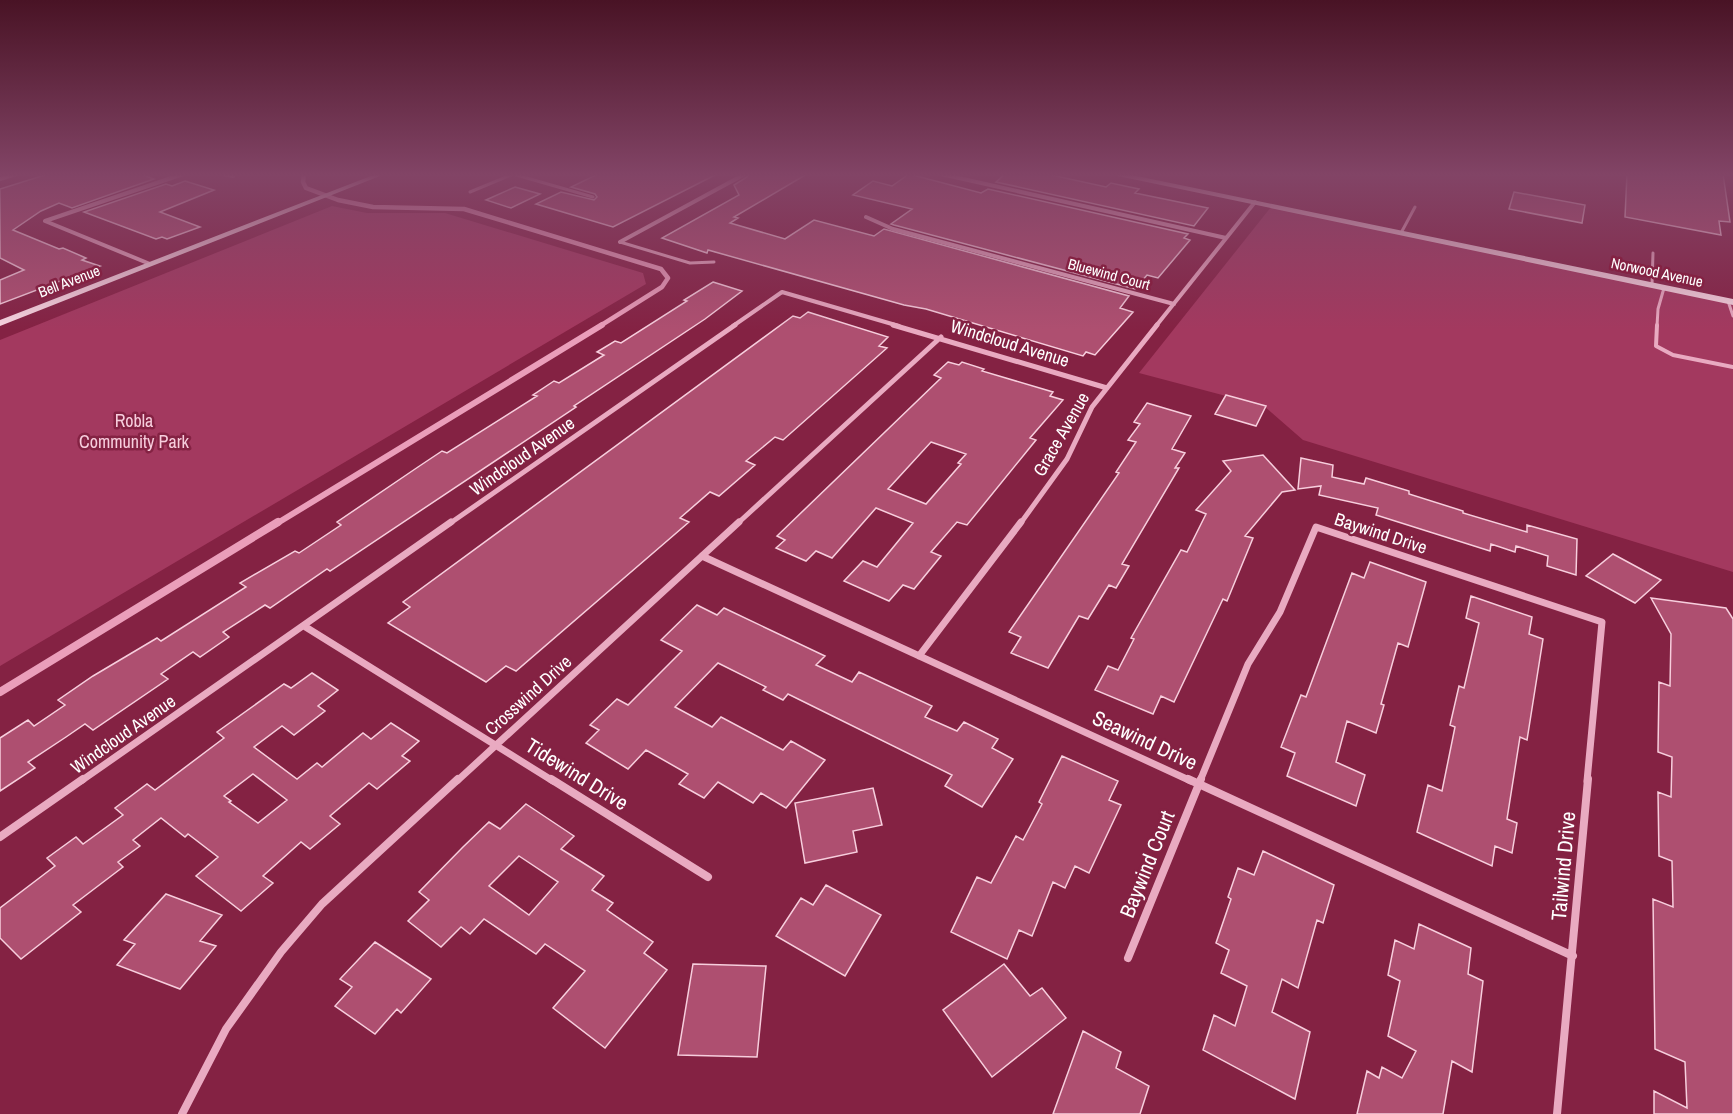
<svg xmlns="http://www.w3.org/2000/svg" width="1733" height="1114" viewBox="0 0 1733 1114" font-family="'Archivo Narrow',sans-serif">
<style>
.green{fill:#a3395f}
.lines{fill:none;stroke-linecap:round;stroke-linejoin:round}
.stream-far2{stroke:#ea9eba;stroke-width:4.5}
.stream-far1{stroke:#ea9eba;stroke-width:6}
.stream{stroke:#ea9eba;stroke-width:8}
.building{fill:#ae4f70;stroke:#f7cedd;stroke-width:1.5;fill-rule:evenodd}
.service-far1{stroke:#e9aac1;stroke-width:3}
.service{stroke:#e9aac1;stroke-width:4}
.minor-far3{stroke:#e9aac1;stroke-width:4}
.minor-far2{stroke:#e9aac1;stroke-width:5}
.minor-far1{stroke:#e9aac1;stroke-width:7}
.minor{stroke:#e9aac1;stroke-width:8}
.secondary{fill:#f7d5e0;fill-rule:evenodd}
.labels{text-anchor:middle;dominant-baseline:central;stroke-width:5;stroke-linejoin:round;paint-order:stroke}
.far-street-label{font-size:15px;fill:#fff;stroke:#842243}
.street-label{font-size:18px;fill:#fff;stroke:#842243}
.park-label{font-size:18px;fill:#f7cedd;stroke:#842243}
.near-street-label{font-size:21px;fill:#fff;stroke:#842243}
</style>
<rect width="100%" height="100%" fill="#842243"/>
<!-- green -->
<path class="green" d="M332,206L367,213H445L643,273L646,284L0,666V340Z
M1271,207L1733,302V572L1303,440L1264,406L1139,373Z"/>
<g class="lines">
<!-- stream-far2 -->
<path class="stream-far2" d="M304,174L303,182L306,188L338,200L373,207L464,209L661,269L668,278L662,287L600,326"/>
<!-- stream-far1 -->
<path class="stream-far1" d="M276,524L602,325"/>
<!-- stream -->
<path class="stream" d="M0,692L278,522"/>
</g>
<!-- building -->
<path class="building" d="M48,174H140L154,179L72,208L59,203L41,211L13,230L59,249L63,248L86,258L82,260L100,266L0,304V280L24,270L0,258V189Z
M598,174H717L613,227L536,204L561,192L594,200L597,197L595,194L571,187Z
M749,174H807L734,217L738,218L730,223L785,239L814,220L874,236L884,229L1129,296L1120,308L1133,312L1095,355L1086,352L1083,356L926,309L904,305L708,250L707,253L662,238L739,195L734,185L747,177Z
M909,174L981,193L988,189L1188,234L1184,238L1190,240L1158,278L1147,275L1135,289L894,225L891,224L912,209L853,195L873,181L892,186Z
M1005,174H1047L1106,187L1111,183L1139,189L1135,193L1208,208L1194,226L996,182Z
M1627,174H1723L1730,222L1719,221L1721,235L1625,217Z
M185,181L214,190L160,212L200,227L167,239L162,237L156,239L84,212L166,184L172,186Z
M515,187L540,194L511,208L486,200Z
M1514,192L1585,205L1582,223L1509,209Z
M713,282L742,291L705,319L574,406L576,407L330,571L327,569L270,608L265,605L223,632L229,637L200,657L193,652L161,674L168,679L93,730L85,724L66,737L28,762L35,768L0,791V738L28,720L34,726L65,705L58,700L93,676L157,638L161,641L246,587L240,583L295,551L299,553L341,525L337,522L418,467L442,451L447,453L537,396L533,395L554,381L559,383L604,355L597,352L615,341L621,343L687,301L684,300Z
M808,312L888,337L879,346L887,348L783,440L775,437L746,461L755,465L719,496L710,492L680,518L689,522L516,671L506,666L486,682L388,623L410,607L403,602L793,316L800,318Z
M948,362L959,365L962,362L984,369L982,371L1053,392L1050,396L1063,400L1030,438L1036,440L967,525L957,522L931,552L941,556L914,589L903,585L889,601L844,581L863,561L877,567L913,523L876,508L832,558L816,551L806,561L776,548L785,540L777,536L941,378L934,375ZM931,442L966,454L958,463L961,464L926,504L888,489Z
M1226,395L1266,406L1256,426L1215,414Z
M1147,403L1191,416L1172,449L1185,453L1175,468H1179L1122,564L1129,566L1116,588L1109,585L1088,619L1079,616L1048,668L1011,653L1021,637L1009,632L1119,473L1116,472L1136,442L1128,440L1140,424L1134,422Z
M1263,455L1295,490L1282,492L1245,536L1253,538L1227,601L1223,599L1174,702L1161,696L1153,714L1095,690L1108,666L1118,670L1134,639L1131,638L1181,550L1187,552L1206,514L1196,510L1231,471L1223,461Z
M1301,458L1333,465L1332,477L1364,484L1366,478L1409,491V494L1463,511V513L1527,532V525L1577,539L1576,575L1547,566L1548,556L1516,546L1515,552L1491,544L1490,551L1376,515L1378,508L1319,495L1321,486L1298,489Z
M1613,554L1661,580L1635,603L1586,576Z
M1370,562L1426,582L1408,647L1398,643L1381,704L1384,705L1376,733L1347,721L1336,762L1365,775L1356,806L1287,776L1295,753L1281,747L1301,695L1306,697L1352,573L1364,578Z
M1471,596L1532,617L1529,634L1543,639L1527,740L1520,737L1507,819L1517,823L1512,853L1495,846L1492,866L1417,832L1428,785L1442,791L1455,727L1450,725L1459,686L1464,688L1479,623L1466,618Z
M1651,598L1726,608L1733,619V1114H1654V1091L1687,1108L1685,1062L1655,1049L1653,899L1673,907L1672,861L1659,856L1658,792L1671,797L1672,757L1658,752L1659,682L1670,686L1671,634Z
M697,605L717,615L724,608L825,656L816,665L852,682L859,672L932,706L925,717L957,731L964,722L998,739L992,748L1013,759L982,807L945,786L952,775L788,694L783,700L763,690L766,687L718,663L675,707L712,727L721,717L783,750L791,741L825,760L786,808L761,793L753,803L718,782L704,798L679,784L688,774L646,750L628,769L586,743L599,730L590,725L617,699L628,705L682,651L661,640Z
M312,673L338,690L318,706L325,711L294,735L282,726L254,747L297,779L317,763L322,767L363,733L371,739L391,723L419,741L402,756L410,761L377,789L369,783L330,816L340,824L310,849L301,842L263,876L273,883L241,911L196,876L218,857L188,834L185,837L161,818L133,840L140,846L118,862L123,867L73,905L81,912L21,959L0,938V908L55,866L47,858L76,837L83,844L123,815L115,808L147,784L155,790L224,738L217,732L284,684L291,688ZM253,774L287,800L258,823L229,802L231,801L224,796Z
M1062,756L1118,781L1109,800L1121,805L1089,873L1075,866L1065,888L1053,882L1032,936L1019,930L1007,959L951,932L977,877L991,883L1016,836L1023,840L1042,804L1039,802Z
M873,788L882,825L853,831L857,852L805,863L795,803Z
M526,804L574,836L561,849L604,876L592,890L613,903L607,910L653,942L644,953L667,970L605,1048L553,1008L585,971L545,944L536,954L484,919L470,934L461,927L441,947L408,921L429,900L419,892L463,847L489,822L500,829ZM519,856L558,882L529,915L489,886Z
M1263,851L1334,885L1323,923L1317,920L1298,988L1282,979L1272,1012L1310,1032L1295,1099L1203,1050L1214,1015L1235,1026L1247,986L1221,973L1229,950L1216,943L1231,899L1228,897L1238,868L1254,875Z
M826,885L881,915L845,976L776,936L801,898L813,905Z
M166,894L222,915L200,941L216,946L180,989L117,965L135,944L124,940Z
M1419,924L1471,948L1468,974L1483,981L1472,1072L1452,1061L1443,1114H1357L1367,1071L1379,1078L1382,1067L1402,1078L1416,1051L1388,1036L1400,981L1388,975L1395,940L1414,949Z
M375,942L431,979L401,1013L397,1009L375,1034L335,1006L352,987L340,979Z
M693,964L766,966L757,1057L678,1055Z
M1004,964L1030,996L1042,988L1066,1018L992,1077L943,1010Z
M1083,1031L1121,1052L1116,1068L1149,1086L1140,1114H1053Z"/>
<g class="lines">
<!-- service-far1 -->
<path class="service-far1" d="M513,174L593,197
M470,192L513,174
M1401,233L1415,207
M620,242L690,263L714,262
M1652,285L1653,253
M1728,301L1733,316
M1657,326L1658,309L1664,288"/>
<!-- service -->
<path class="service" d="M1657,325L1656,346L1673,355L1733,367"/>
<!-- minor-far3 -->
<path class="minor-far3" d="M223,174L233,176
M941,174L1226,238
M0,179L16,174
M866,217L893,229L1174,304
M620,242L745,174
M150,264L45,221L183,174
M733,326L782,292L899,326
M1156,326L1255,202"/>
<!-- minor-far2 -->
<path class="minor-far2" d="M893,325L1107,388
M449,524L735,325
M737,524L941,337
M1020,524L1067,459L1092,407L1157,325"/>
<!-- minor-far1 -->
<path class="minor-far1" d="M702,556L1191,781
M304,626L553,781
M919,656L1021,522
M81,781L451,522
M457,781L739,522
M1200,781L1248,664L1280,612L1316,527L1602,622L1587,781"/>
<!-- minor -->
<path class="minor" d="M551,779L708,877
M1188,779L1573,956
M0,837L83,779
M1128,958L1201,779
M182,1114L226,1029L281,952L322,904L458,779
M1557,1114L1588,779"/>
<!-- secondary -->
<path class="secondary" d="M376,174H385L0,326V320Z
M1115,174H1127L1733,299V305L1118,176Z"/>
</g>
<!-- sky -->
<linearGradient id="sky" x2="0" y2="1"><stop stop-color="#491325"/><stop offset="0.53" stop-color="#824466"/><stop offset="1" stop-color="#824466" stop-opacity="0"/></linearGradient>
<rect width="1733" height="330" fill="url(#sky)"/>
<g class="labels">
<!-- far-street labels -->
<g class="far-street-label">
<text transform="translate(1657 272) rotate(12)">Norwood Avenue</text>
<text transform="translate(1109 274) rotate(15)">Bluewind Court</text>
<text transform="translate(69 281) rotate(-21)">Bell Avenue</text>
</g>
<!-- street labels -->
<g class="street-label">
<text transform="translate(1010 343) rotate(17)">Windcloud Avenue</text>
<text transform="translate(1061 434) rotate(-60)">Grace Avenue</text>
<text transform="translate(522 456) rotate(-35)">Windcloud Avenue</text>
<text transform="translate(1381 533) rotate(18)">Baywind Drive</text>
<text transform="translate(528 695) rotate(-42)">Crosswind Drive</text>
<text transform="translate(123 734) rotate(-35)">Windcloud Avenue</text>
</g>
<!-- park labels -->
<g class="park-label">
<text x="134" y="420">Robla<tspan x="134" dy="21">Community Park</tspan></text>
</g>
<!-- near-street labels -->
<g class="near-street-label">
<text transform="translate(1145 740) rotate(25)">Seawind Drive</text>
<text transform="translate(577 774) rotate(32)">Tidewind Drive</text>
<text transform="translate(1147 864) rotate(-68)">Baywind Court</text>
<text transform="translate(1563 866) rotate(-85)">Tailwind Drive</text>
</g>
</g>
</svg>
